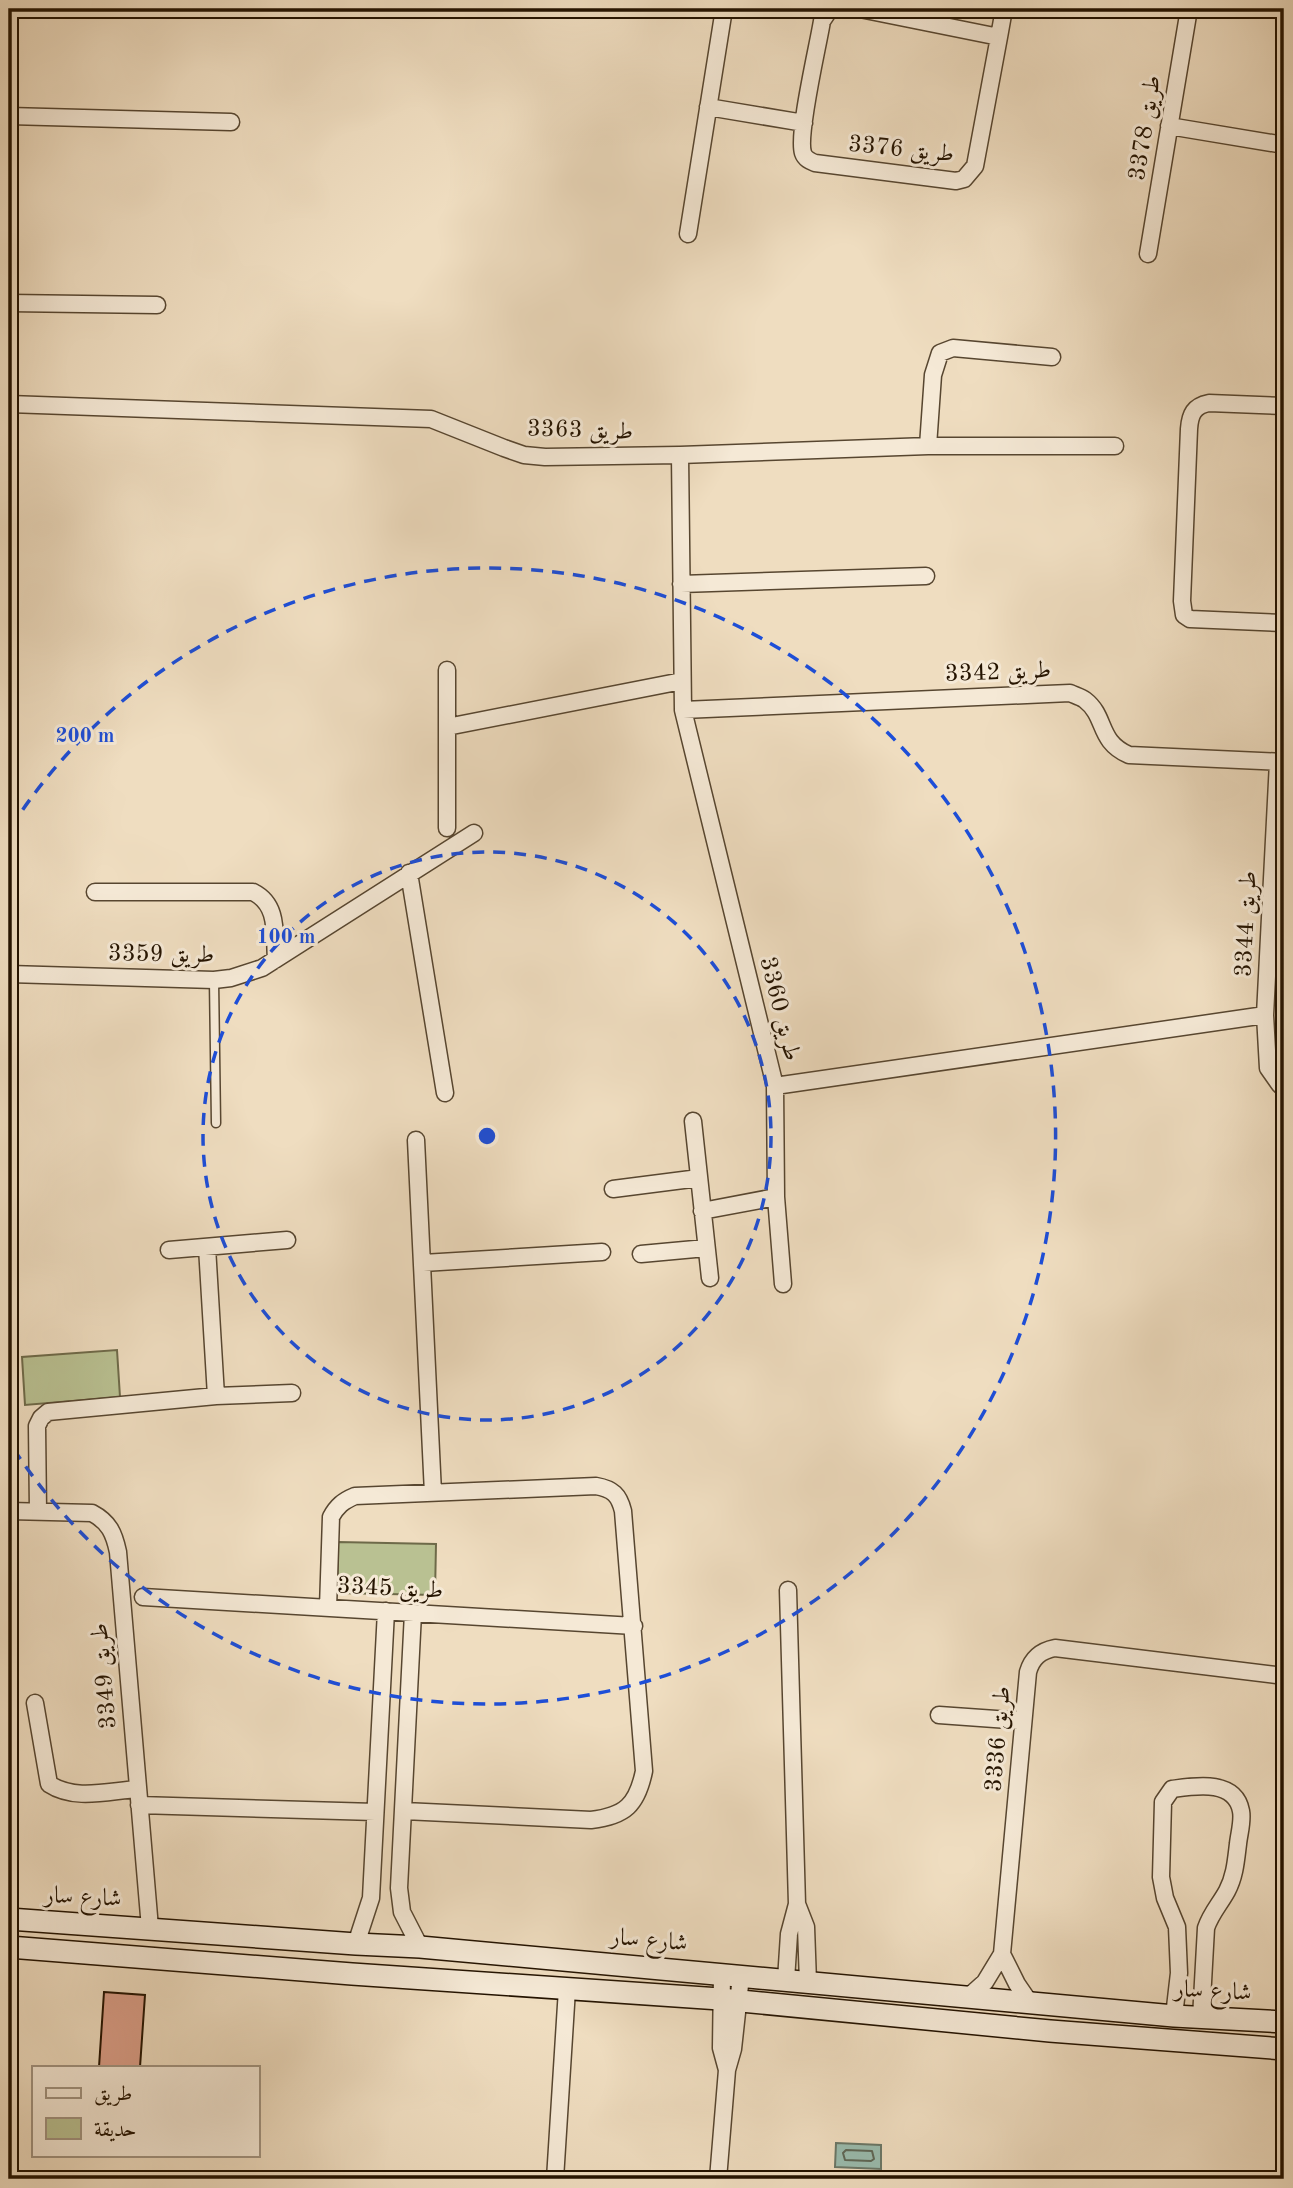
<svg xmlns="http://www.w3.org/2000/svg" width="1293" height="2188" viewBox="0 0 1293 2188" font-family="'Old Standard TT',Amiri,serif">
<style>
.green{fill:#b9c192;stroke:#6e6a49;stroke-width:2}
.water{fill:#9abcae;stroke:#6b7868;stroke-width:2}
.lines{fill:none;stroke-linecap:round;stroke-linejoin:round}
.shore{stroke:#5f6857;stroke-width:2}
.building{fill:#da9e88;stroke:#241300;stroke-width:2}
.lane-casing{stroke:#574630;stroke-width:11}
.street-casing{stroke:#574630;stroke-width:19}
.secondary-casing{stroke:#241300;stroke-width:24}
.lane{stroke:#f5e9d6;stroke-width:8}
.street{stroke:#f5e9d6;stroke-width:16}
.secondary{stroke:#f5e9d6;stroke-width:21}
.ring{fill:none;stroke:#1d4ed8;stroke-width:3.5;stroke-dasharray:12 9}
.labels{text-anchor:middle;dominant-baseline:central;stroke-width:6;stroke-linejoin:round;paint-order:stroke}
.street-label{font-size:24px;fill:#241300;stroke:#f5e9d6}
.centre{fill:#1d4ed8;stroke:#f5e9d6;stroke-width:3.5}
.ring-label{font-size:21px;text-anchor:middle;font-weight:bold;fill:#1d4ed8;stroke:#f5e9d6;stroke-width:6;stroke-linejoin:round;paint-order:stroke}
</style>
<rect width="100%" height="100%" fill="#efddc0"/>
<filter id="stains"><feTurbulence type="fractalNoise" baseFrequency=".00286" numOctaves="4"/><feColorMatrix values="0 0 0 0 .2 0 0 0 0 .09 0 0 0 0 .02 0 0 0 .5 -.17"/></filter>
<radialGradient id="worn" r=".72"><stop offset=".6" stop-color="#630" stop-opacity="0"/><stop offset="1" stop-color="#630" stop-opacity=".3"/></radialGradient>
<!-- green -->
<path class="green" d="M117,1350L120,1397L25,1405L22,1357Z
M338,1542L436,1544L435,1595L337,1593Z"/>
<!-- water -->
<path class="water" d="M836,2143L881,2145V2169L835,2167Z"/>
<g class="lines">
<!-- shore -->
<path class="shore" d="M846,2150L872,2151L874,2159L871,2161L845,2160L843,2153Z"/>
</g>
<!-- building -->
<path class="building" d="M104,1992L145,1995L140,2067H99Z"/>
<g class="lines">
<!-- lane casing -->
<g class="lane-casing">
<path id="lane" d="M214,980L216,1123"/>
</g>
<!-- street casing -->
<g class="street-casing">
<path id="street" d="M830,9L822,21C818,46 797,134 803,153C805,159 810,161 815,163L956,181L964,179L975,166L999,37L860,9
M999,37L1004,9
M708,107L804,123
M9,116L231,122
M1169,126L1284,145
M688,234L724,9
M1148,254L1189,9
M9,303L157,305
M9,404L431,419L504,448L524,455L545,457L680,455L928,446H1115
M1284,406L1209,403C1194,406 1190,414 1189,429L1182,601L1184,615L1190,619L1284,623
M928,446L933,375L940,353L953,348L1052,357
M680,455L683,710L775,1086L776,1197L783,1284
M681,584L926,576
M447,670V828
M683,710L1070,693C1074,695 1081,697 1085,700C1107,717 1097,741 1129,755L1284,762
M447,727L682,681
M1278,762L1265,1015L1268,1068L1280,1085L1284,1086
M409,873L445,1093
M95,892H253C279,905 274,933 276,959
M9,974L214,980L231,978L262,968L474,833
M775,1086L1265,1015
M693,1121L710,1278
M416,1140L433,1493
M613,1189L699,1178
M702,1211L776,1197
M207,1247L216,1396
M169,1250L287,1240
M641,1254L706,1248
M423,1263L602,1252
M9,1511L92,1513C109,1522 114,1533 118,1552L150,1928
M38,1511L37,1426L41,1418L48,1412L216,1396L292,1393
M143,1597L634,1626
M328,1608L331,1517C337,1506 343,1501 355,1496L596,1486C613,1489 619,1495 623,1511L644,1771C637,1805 625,1816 591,1820L404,1811
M413,1613L399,1888L402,1912L420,1947
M35,1703L49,1784C75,1801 108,1791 138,1789
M939,1715L1023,1721
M139,1805L375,1812
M797,1904L806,1927L808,1982
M356,1944L371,1898L386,1611
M1002,1954L1017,1984L1030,2003
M722,1974L721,2048L727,2070
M786,1980L789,1934L797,1904L788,1590
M967,1998L985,1982L1002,1954L1028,1672C1032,1658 1040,1651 1055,1648L1284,1676
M1174,2016L1179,1973L1177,1927L1165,1898L1161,1877L1163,1802L1172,1789C1195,1786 1235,1779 1241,1811C1243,1821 1239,1834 1238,1844C1236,1860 1235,1876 1227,1891C1220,1904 1211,1913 1206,1928L1201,2018
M555,2179L567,1989
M718,2179L727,2070L733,2049L741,1976"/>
</g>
<!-- secondary casing -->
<g class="secondary-casing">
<path id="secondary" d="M9,1919L356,1944L420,1947L1174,2016L1284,2022
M9,1947L352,1974L720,1999L1050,2031L1284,2049"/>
</g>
<!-- lane -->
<use href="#lane" class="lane"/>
<!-- street -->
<use href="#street" class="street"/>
<!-- secondary -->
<use href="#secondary" class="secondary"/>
</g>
<!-- distance rings -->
<g class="ring">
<circle cx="487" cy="1136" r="284"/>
<path d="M11 827A568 568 0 1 1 11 1445"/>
</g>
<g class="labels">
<!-- street labels -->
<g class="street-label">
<text transform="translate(1146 128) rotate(-81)">طريق 3378</text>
<text transform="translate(901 150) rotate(6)">طريق 3376</text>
<text transform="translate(580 431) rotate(2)">طريق 3363</text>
<text transform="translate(998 673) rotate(-2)">طريق 3342</text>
<text transform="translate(1247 924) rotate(-87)">طريق 3344</text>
<text transform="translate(161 955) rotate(1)">طريق 3359</text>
<text transform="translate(779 1009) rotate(76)">طريق 3360</text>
<text transform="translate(390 1589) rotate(3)">طريق 3345</text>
<text transform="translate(105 1676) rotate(-95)">طريق 3349</text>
<text transform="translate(999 1739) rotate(-85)">طريق 3336</text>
<text transform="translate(83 1898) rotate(3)">شارع سار</text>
<text transform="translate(649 1941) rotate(5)">شارع سار</text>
<text transform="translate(1213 1992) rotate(3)">شارع سار</text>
</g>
</g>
<circle cx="487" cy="1136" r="10" class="centre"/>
<g class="ring-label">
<text x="85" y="742">200 m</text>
<text x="286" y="943">100 m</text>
</g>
<!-- margin -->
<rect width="1293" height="2188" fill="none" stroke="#efddc0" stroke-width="35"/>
<rect x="10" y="10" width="1272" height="2167" fill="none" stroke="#241300" stroke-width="3.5"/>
<rect x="18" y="18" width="1258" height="2153" fill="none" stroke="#241300" stroke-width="2"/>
<!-- legend -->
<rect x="32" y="2066" width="228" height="91" fill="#f5e9d6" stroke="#a19380" stroke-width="2"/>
<rect x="46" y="2088" width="35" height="10" fill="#f5e9d6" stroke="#a19380" stroke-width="2"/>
<text x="94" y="2100" font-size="21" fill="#241300">طريق</text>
<rect x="46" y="2118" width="35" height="21" fill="#b9c192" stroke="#a19380" stroke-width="2"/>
<text x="94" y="2136" font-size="21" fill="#241300">حديقة</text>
<rect width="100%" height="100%" filter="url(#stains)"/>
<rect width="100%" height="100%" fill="url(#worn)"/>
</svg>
